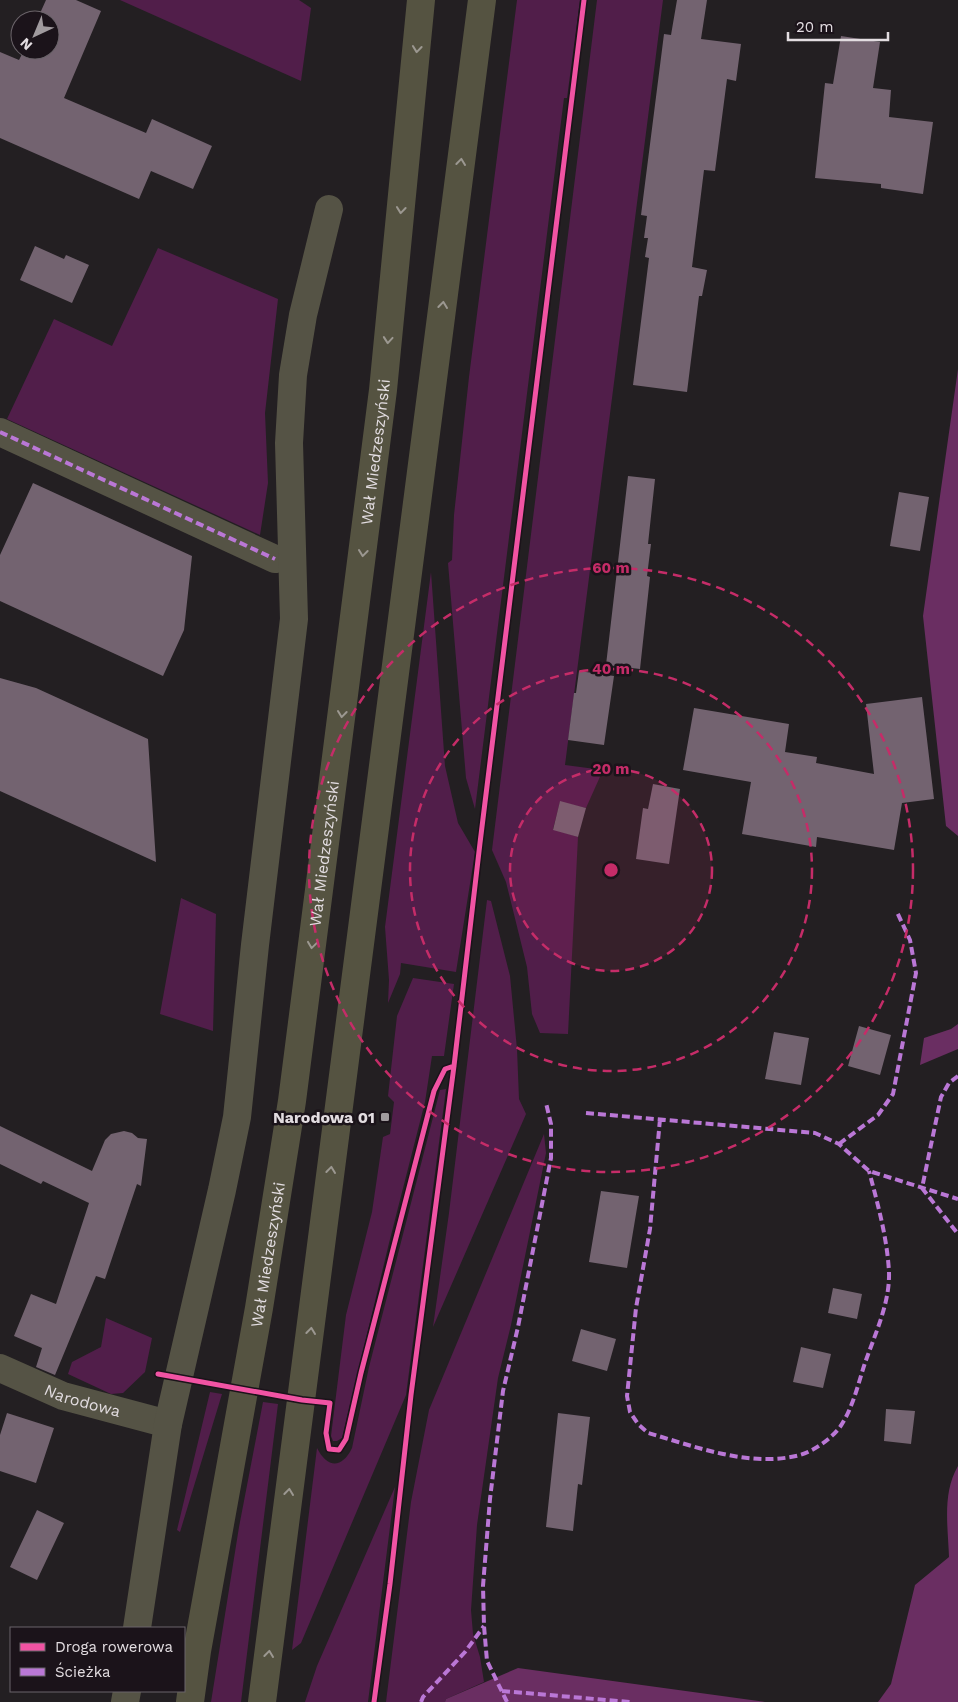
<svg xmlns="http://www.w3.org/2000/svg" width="958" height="1702" viewBox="0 0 958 1702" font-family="'Work Sans',sans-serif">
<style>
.green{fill:#511e4a}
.forest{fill:#6a2e62}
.building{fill:#736370}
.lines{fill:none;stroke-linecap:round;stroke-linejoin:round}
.minor{stroke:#555345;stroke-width:28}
.secondary{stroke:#555341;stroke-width:28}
.quiet{stroke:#ba77d6;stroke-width:4;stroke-dasharray:8 4;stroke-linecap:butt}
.cycleway-casing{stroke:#1b131a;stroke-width:8}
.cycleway{stroke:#f153a3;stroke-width:5}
.oneway{stroke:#9c9891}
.ring{fill:none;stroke:#c52c68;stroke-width:2.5;stroke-dasharray:9 6}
.poi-dot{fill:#a09a9e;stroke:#1b131a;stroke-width:2}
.labels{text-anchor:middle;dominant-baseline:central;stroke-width:5;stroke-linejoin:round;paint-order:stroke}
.street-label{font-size:16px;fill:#e3dde1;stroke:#1b131a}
.poi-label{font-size:16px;font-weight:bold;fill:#e3dde1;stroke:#1b131a;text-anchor:end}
.centre{fill:#c52c68;stroke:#1b131a;stroke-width:2.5}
.ring-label{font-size:15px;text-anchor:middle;font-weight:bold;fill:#c52c68;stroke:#1b131a;stroke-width:5;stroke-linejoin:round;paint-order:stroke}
</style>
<rect width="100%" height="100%" fill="#231f22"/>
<!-- green -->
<path class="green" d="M120,0H299L311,8L301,81Z
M517,0H580L567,98H564L475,809L466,778L448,563L452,560L454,515L469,377Z
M597,0H663L565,765L603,770L586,808L560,802L553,829L578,837L568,1034L540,1033L532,1014L527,967L506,882L492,850Z
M158,248L278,299L265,413L268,483L260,535L7,419L54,319L112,346Z
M431,572L445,766L458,823L475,852L456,972L401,963L400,974L388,1003L389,980L385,927Z
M181,898L216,914L213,1031L160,1014Z
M487,900L491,901L510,976L517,1049L519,1099L526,1114L433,1327L449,1213Z
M413,978L454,984L444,1056H432L425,1102L389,1243L342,1438L337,1441H333L331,1436L346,1315L372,1212L383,1137L390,1134L394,1102L388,1096L397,1016Z
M446,1089L406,1395L301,1643L292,1650L317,1448C327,1468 342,1469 352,1448L369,1367L440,1090Z
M544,1134L546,1153L511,1325L498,1378L477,1525L471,1610L473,1634L480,1657L484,1682L446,1699L445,1702H386L411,1502L429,1410Z
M106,1318L152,1338L145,1372L123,1393L111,1394L68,1374L72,1362L101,1347Z
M210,1392L222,1394L180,1532L177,1530Z
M263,1402L278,1404L241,1702H211L239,1527Z
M395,1487L368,1702H305L317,1666Z"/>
<!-- forest -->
<path class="forest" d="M958,369V836L946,826L923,616Z
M958,1024V1049L920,1065L924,1038L951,1029Z
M958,1466V1702H878L891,1684L915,1585L949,1557C948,1527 942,1493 958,1466Z
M518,1668L765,1702H445L446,1699Z"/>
<!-- building -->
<path class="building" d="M46,0H76L101,11L64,98L146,133L152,119L212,146L193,189L151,171L139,199L0,138V52L19,60L24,50H50V20H37Z
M677,0H707L701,39L741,44L736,81L727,79L715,171L704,170L692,267L707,270L702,296H699L687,392L633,385L649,258L645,257L648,238H644L647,216L641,215L664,34L671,35Z
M841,36L880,42L873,88L891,90L889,117L933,122L923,194L881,188V184L815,178L825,83L833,84Z
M35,246L64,259L66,255L89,265L72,303L20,280Z
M628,476L655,479L648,544H651L647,576L650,577L640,669L606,665Z
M33,483L192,556L184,630L163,676L0,601V555Z
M899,492L929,497L920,551L890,546Z
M579,671L614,676L604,745L568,740L574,693H576Z
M0,678L36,688L148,739L156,862L0,791Z
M922,697L934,799L902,803L894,850L817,837L816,847L742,834L751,782L683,770L694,708L789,724L785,752L817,757L816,763L874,774L866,704Z
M653,784L680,789L669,864L636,859L643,808L648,809Z
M560,801L586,808L578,837L553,830Z
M859,1026L891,1035L880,1075L848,1066Z
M774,1032L809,1038L801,1085L765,1079Z
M0,1126L92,1171L105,1140L111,1134L124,1131L132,1133L138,1138L147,1139L141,1186L137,1184L105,1279L96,1276L55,1375L36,1367L42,1348L14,1336L31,1294L56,1304L89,1203L43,1181L41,1184L0,1164Z
M601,1191L639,1196L627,1268L589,1262Z
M833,1288L862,1294L857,1319L828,1313Z
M581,1329L616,1339L607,1371L572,1361Z
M801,1347L831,1354L823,1388L793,1382Z
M886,1409L915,1411L911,1444L884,1441Z
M7,1413L54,1428L36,1483L0,1471V1435Z
M558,1413L590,1417L582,1485L578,1484L573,1531L546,1527Z
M37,1510L64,1523L37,1580L10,1567Z"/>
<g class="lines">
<!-- minor -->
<g class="minor">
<path d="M0,432L275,559"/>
<path id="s1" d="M0,1368L63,1396L168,1424"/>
<path d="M137,1628L168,1424L222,1190L237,1117L255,945L294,619L289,443L293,375L303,315L329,209"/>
<path d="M125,1702L127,1691"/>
</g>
<!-- secondary -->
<g class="secondary">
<path id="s2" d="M190,1702L197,1651L259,1308L292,1101L383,390L421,0"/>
<path d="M262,1702L482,0"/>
</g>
<!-- quiet -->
<path class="quiet" d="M0,432L275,559
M958,1076L949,1083L941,1097L922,1188L958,1234
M586,1113L815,1133L839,1144L869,1171L958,1199
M660,1119L650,1229L636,1308L627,1396L630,1412L638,1424L648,1433C697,1447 750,1468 800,1455C814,1451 832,1438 840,1427C853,1408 858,1384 865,1363C875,1334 890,1303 889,1272C887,1237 878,1205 869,1171
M839,1144L878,1115L893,1094L916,973L910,940L897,912
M502,1691L630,1702
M421,1702L423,1697L465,1652L484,1626
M507,1702L487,1661L484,1626L483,1586L490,1499L503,1391L518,1327L551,1158V1124L546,1103"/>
<!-- cycleway casing -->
<g class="cycleway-casing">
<path id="cycleway" d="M158,1374L302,1400L330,1403L326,1433L329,1449L339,1450L346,1439L361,1373L434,1091L445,1069L454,1066
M374,1702L390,1584L411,1395L454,1066L480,843L584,0"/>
</g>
<!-- cycleway -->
<use href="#cycleway" class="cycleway"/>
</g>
<!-- one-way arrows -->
<defs><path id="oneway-chevron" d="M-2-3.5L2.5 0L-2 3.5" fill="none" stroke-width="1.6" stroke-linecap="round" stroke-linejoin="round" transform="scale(1.25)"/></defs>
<g class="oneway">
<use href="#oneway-chevron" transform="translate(417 49) rotate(96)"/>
<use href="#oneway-chevron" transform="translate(461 162) rotate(-83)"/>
<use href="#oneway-chevron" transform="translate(401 210) rotate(96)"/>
<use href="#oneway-chevron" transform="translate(443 305) rotate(-83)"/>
<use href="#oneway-chevron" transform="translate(388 340) rotate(95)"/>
<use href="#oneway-chevron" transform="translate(363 553) rotate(97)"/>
<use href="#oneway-chevron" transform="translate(342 714) rotate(97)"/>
<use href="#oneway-chevron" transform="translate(312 945) rotate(98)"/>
<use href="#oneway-chevron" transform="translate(331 1170) rotate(-83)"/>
<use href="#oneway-chevron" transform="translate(311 1331) rotate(-83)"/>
<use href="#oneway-chevron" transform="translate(289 1492) rotate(-83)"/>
<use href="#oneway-chevron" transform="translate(269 1654) rotate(-83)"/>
</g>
<!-- distance rings -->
<circle cx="611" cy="870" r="101" fill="#c52c68" fill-opacity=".12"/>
<g class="ring">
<circle cx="611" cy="870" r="101"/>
<circle cx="611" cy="870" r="201"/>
<circle cx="611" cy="870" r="302"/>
</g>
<!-- markers -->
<rect class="poi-dot" x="380" y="1112" width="10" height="10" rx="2.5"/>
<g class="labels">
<!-- street labels -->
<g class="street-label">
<text stroke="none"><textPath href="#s2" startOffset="1264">Wał Miedzeszyński</textPath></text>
<text stroke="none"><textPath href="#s2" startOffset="859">Wał Miedzeszyński</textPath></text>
<text stroke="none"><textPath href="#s2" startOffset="454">Wał Miedzeszyński</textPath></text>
<text stroke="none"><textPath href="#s1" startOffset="89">Narodowa</textPath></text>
</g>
<!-- poi labels -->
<g class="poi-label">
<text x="375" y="1117">Narodowa 01</text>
</g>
</g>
<circle cx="611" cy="870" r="8" class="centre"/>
<g class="ring-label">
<text x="611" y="573">60 m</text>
<text x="611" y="674">40 m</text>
<text x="611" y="774">20 m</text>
</g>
<!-- legend -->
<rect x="10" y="1627" width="175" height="65" fill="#1b131a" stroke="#6b646a"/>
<rect x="20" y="1643" width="25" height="8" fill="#f153a3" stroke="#6b646a"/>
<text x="55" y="1652" font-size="15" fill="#e3dde1">Droga rowerowa</text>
<rect x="20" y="1668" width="25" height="8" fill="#ba77d6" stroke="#6b646a"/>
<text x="55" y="1677" font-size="15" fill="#e3dde1">Ścieżka</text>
<!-- north arrow -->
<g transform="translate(35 35) rotate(224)"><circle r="24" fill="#1b131a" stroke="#6b646a"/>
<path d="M0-4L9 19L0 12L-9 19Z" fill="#a09a9e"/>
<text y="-8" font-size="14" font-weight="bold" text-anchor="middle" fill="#e3dde1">N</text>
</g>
<!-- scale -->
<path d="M788 32v8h100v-8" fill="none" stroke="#e3dde1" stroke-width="2.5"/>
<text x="796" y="32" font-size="15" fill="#e3dde1" stroke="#1b131a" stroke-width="4" paint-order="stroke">20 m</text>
</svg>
